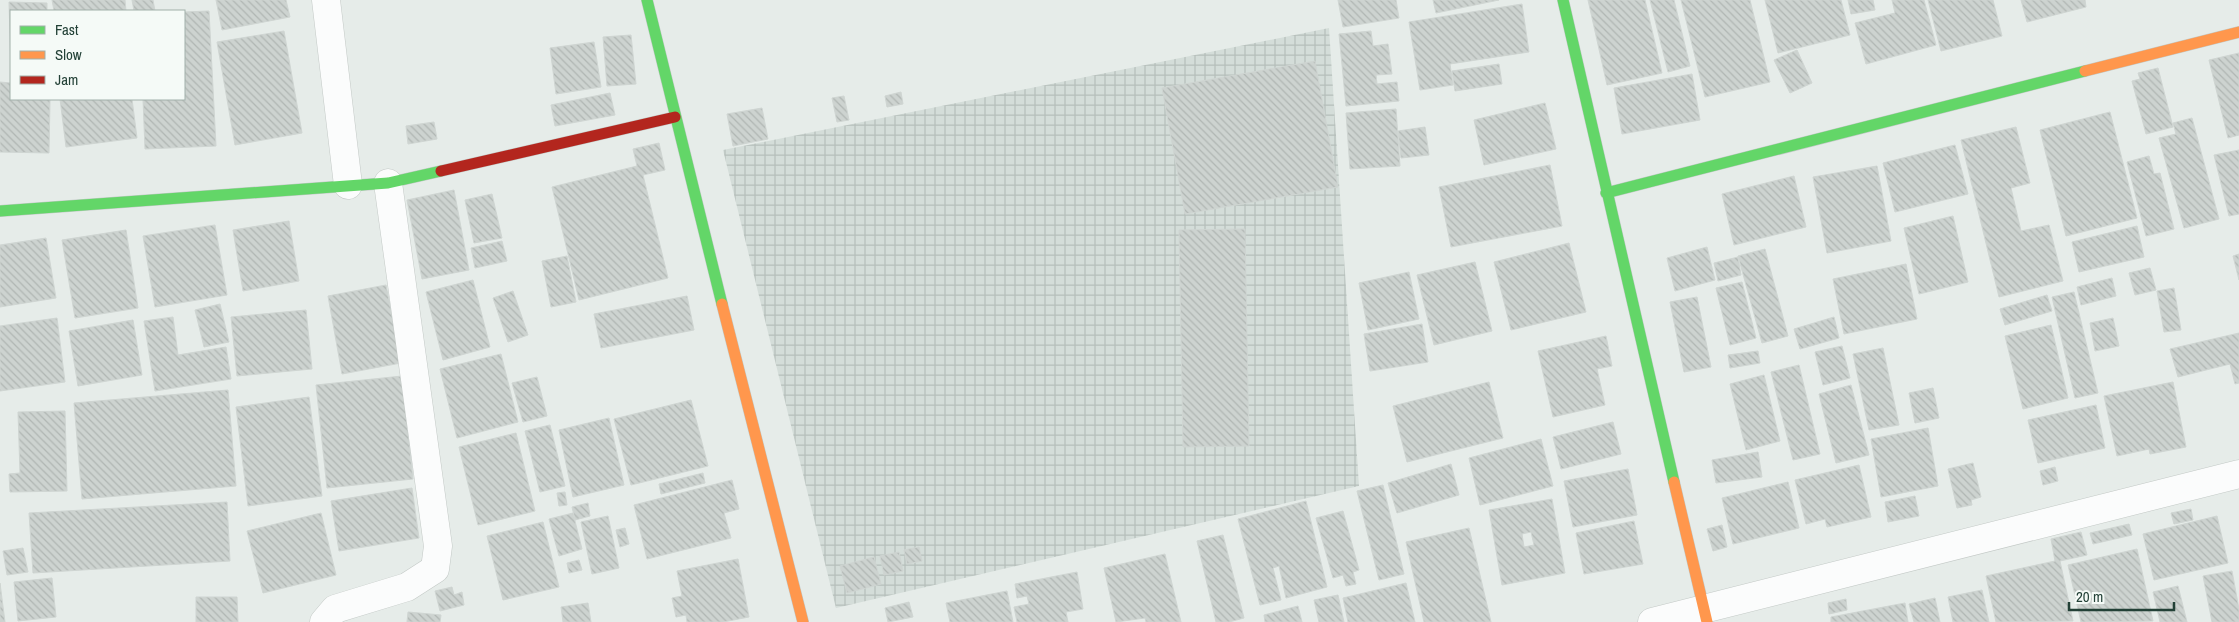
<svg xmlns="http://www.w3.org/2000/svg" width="2239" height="622" viewBox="0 0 2239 622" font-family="'Archivo Narrow',sans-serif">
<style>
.industrial{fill:url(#industrial-grid)}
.building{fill:url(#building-back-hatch);stroke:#cfd5d2;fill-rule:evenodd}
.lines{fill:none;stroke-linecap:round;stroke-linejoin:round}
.street-casing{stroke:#c3c9c6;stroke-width:29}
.fast-casing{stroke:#c2c9c6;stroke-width:12}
.slow-casing{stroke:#c2c9c6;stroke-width:12}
.jam-casing{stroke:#c2c9c6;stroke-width:12}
.street{stroke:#fbfcfc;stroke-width:28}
.fast{stroke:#63d668;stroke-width:11}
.slow{stroke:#ff974d;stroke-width:11}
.jam{stroke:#b3261e;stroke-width:11}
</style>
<defs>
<pattern id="industrial-grid" width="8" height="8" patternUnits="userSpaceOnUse" patternTransform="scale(1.25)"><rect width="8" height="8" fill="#d4ddd9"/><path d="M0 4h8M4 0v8" fill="none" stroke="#b6bfbb"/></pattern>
<pattern id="building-back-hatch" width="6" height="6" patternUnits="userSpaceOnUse" patternTransform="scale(1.25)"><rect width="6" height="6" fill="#cdd3d0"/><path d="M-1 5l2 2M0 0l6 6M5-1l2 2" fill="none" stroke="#b0b6b3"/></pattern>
</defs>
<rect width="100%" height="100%" fill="#e6ece9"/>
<!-- industrial -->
<path class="industrial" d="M1329,28L1359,486L836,608L723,150Z"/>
<!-- building -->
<path class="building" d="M52,0H125L126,11H54Z
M132,0H153L155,11H134Z
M216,0H286L290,17L222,30Z
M1338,0H1396L1399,18L1343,27Z
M1433,0H1499L1436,13Z
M1588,0H1645L1662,73L1607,85Z
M1650,0H1674L1690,66L1668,72Z
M1681,0H1750L1770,82L1705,97Z
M1765,0H1841L1850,35L1778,53Z
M1848,0H1873L1875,10L1851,14Z
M1892,0H1924L1936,45L1866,64L1855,23L1895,13Z
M1928,0H1993L2002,36L1941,51Z
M2021,0H2085L2086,7L2027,22Z
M9,2L47,3V11H11V71Z
M1522,4L1529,52L1450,64L1453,85L1420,90L1409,22Z
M209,11L216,146L145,149L143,99H184V12Z
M284,31L302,133L235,145L217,42Z
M1371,31L1373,46L1388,44L1392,74L1376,75L1377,84L1397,82L1399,101L1346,106L1339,34Z
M631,35L636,84L607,86L603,37Z
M594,42L601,87L556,94L550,48Z
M1797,50L1812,83L1790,93L1774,60Z
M2239,53V135L2228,138L2209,60Z
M1315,61L1338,187L1185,214L1162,88Z
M1499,64L1502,84L1455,91L1452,71Z
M2158,68L2173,127L2146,134L2132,81L2140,79L2138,73Z
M1692,74L1700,120L1622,134L1614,88Z
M0,82L11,83V99H50L49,153L0,152Z
M901,92L903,104L887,107L885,96Z
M610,93L615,115L555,126L551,105Z
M844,96L849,120L837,122L832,98Z
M60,99H132L137,138L66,147Z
M1545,103L1556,149L1484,165L1474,120Z
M762,108L768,139L733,146L727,114Z
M1396,109L1400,166L1350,169L1346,113Z
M2110,112L2137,218L2066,236L2040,130Z
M2192,118L2219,219L2184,228L2159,138L2176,134L2173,123Z
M434,122L437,139L408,144L406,126Z
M1425,127L1429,155L1401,158L1398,131Z
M2016,127L2030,183L2011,188L2021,231L2049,225L2063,281L1999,297L1961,140Z
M659,143L665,170L643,175L668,278L579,300L552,187L637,166L633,149Z
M1955,145L1968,194L1895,212L1883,163Z
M2239,150V214L2229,216L2214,155Z
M2149,156L2154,174L2160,173L2174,229L2146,236L2127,162Z
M1550,165L1562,226L1451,247L1439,187Z
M1877,166L1891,241L1827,253L1813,177Z
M1794,176L1806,227L1734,245L1722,194Z
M454,190L469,270L422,279L407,200Z
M492,194L502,238L474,243L465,200Z
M1953,216L1968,282L1919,294L1904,228Z
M289,221L299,281L243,291L233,230Z
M215,225L227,295L155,307L143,236Z
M2137,226L2144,257L2079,272L2072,242Z
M1245,229L1249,446L1183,447L1179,230Z
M126,230L138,308L75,318L62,240Z
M46,238L56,298L0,307V245Z
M502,241L507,261L475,268L471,248Z
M1569,243L1586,312L1511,330L1494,262Z
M1707,247L1715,280L1675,291L1667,258Z
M1765,249L1788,336L1762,343L1738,256Z
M2239,254V280L2233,256Z
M567,256L576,302L551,307L542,261Z
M1738,257L1741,275L1718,281L1714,263Z
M1475,262L1492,331L1434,345L1417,275Z
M1906,264L1917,319L1844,334L1833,279Z
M2150,268L2156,290L2135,295L2129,273Z
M1409,272L1419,319L1368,330L1359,283Z
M2112,278L2116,296L2081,305L2077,287Z
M473,280L490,347L443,360L426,292Z
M1742,282L1756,338L1730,345L1716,288Z
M386,285L401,363L342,374L328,296Z
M2174,288L2181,330L2164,332L2157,291Z
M513,291L528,335L508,342L493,298Z
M2074,292L2098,393L2075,398L2052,297Z
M2047,295L2052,311L2005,325L2000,309Z
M687,296L694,330L601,348L594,314Z
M1697,297L1711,367L1684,372L1670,302Z
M220,304L229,342L204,347L195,310Z
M306,310L312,369L237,376L231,317Z
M173,317L178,355L226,347L231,379L155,391L144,321Z
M1834,317L1839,338L1800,349L1794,329Z
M57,318L65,382L0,391V326Z
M2113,318L2119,346L2095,351L2090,323Z
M133,320L142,375L78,386L69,331Z
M1422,324L1428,362L1370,371L1364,334Z
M2051,325L2068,398L2023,409L2005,336Z
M2239,333V383L2235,384L2230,364L2178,377L2170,349Z
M1606,336L1612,366L1597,369L1605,405L1553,417L1538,351Z
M1842,346L1850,378L1823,385L1815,352Z
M1883,348L1899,425L1869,430L1853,354Z
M1758,351L1760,363L1730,368L1728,355Z
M501,354L518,422L457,438L440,369Z
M1799,365L1820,454L1793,460L1771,372Z
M1764,375L1780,441L1746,450L1730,384Z
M402,376L413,479L327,488L316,385Z
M537,377L547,416L523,422L512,383Z
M1489,382L1503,438L1407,462L1393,406Z
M2173,382L2186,447L2150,454L2149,449L2117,456L2104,396Z
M1851,385L1869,455L1836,463L1819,394Z
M1933,388L1939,418L1915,423L1909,393Z
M228,390L236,486L82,499L74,403Z
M309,397L322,496L248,506L236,407Z
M691,400L708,466L631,485L614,419Z
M2096,405L2105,448L2038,463L2028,420Z
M65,411L67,491L10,492L9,474L20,473L18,412Z
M609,418L624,485L573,497L559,430Z
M1613,422L1621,454L1561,469L1553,437Z
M550,425L565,486L540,492L525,431Z
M1928,428L1938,486L1881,497L1871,439Z
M516,433L535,511L478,525L459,447Z
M1541,439L1553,486L1480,505L1469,458Z
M1758,452L1762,477L1716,483L1712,460Z
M1973,463L1981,497L1971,500L1972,505L1957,508L1948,469Z
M1451,464L1459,495L1397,513L1388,483Z
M1859,465L1871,517L1827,527L1825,519L1806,524L1795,480Z
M2055,467L2058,481L2043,485L2040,471Z
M1628,469L1637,515L1573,527L1564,481Z
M703,473L705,483L661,494L659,484Z
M732,480L739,509L724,513L731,538L647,559L634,505Z
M1788,482L1799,528L1733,544L1722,498Z
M1383,485L1404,574L1379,580L1357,491Z
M412,488L419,538L339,551L331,501Z
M565,492L567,505L559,506L557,493Z
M1915,496L1919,516L1888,522L1885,502Z
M1552,499L1565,573L1502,585L1489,510ZM1531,532L1534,545L1524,547L1522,534Z
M1306,501L1327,587L1286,598L1279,566L1273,568L1281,600L1260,605L1238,519Z
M227,502L230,561L33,573L29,513Z
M588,503L590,516L575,520L572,507Z
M2191,509L2193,520L2174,524L2171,513Z
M1343,511L1359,570L1353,572L1356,584L1346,586L1343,575L1333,578L1316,518Z
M321,513L336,575L263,593L247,531Z
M573,513L582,549L559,556L549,519Z
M608,516L619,568L592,574L581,522Z
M2217,516L2228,563L2154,580L2143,534Z
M1634,521L1643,564L1584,574L1576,533Z
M543,522L559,587L503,600L487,536Z
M2129,524L2132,535L2093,544L2090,533Z
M1722,525L1727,547L1713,551L1707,529Z
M625,528L629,544L620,547L616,530Z
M1469,528L1491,622H1424L1406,542Z
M2081,532L2087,555L2060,561L2073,621L1996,622L1986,576L2055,561L2051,539Z
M1223,535L1244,618L1229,622H1216L1197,541Z
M919,547L922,561L907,564L904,550Z
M23,548L28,572L7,575L3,551Z
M2137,549L2153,621L2081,622L2068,565Z
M899,552L903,571L884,575L880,556Z
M1165,554L1181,622H1146L1145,618L1116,622L1104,568Z
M874,557L881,584L847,593L840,566Z
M738,559L749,617L723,622H687L686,615L676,617L672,598L682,596L677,571Z
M579,560L582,570L569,573L567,563Z
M2232,571L2239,609V622H2212L2203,576Z
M1077,572L1083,609L1066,612L1068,622H1017L1014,607L1029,604L1027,596L1017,598L1015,584Z
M52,578L56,617L18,621L14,582Z
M0,583L5,622H0Z
M1406,583L1415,622H1348L1343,598Z
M2178,586L2187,622H2160L2153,592Z
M452,587L454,595L462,592L464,605L440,611L435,591Z
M1982,590L1989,622H1953L1948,597Z
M1007,591L1013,622H950L946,603Z
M1338,595L1344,622H1319L1314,600Z
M196,597H237L238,622H196Z
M1935,598L1940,622H1914L1909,604Z
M1846,599L1847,610L1829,614L1828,603Z
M909,602L913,617L888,622L885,608Z
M588,603L591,622H563L561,607Z
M1905,603L1908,622H1831V617Z
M1298,606L1302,622H1265L1264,615Z
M408,612L441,615L440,622H407Z"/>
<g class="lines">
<!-- street casing -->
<g class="street-casing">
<path id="street" d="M326,0L348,185
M324,622L335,609L407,587L435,569L438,546L388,183
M1652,622L2239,474"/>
</g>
<!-- fast casing -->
<g class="fast-casing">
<path id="fast" d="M647,0L722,304
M1563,0L1674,482
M1606,193L2085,71
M0,211L388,183L441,171"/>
</g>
<!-- slow casing -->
<g class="slow-casing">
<path id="slow" d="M2085,71L2239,32
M722,304L803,622
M1674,482L1707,622"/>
</g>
<!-- jam casing -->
<g class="jam-casing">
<path id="jam" d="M441,171L675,117"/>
</g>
<!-- street -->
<use href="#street" class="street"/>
<!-- fast -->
<use href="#fast" class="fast"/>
<!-- slow -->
<use href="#slow" class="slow"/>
<!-- jam -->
<use href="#jam" class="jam"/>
</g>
<!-- legend -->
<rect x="10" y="10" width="175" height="90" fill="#f5faf7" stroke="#a1b0aa"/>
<rect x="20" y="26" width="25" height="8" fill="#63d668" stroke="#a1b0aa"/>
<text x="55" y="35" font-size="15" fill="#234137">Fast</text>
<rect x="20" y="51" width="25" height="8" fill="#ff974d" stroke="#a1b0aa"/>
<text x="55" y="60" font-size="15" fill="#234137">Slow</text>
<rect x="20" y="76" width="25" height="8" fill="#b3261e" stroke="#a1b0aa"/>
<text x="55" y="85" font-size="15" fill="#234137">Jam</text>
<!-- scale -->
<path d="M2069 602v8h105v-8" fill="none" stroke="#234137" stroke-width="2.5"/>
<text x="2076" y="602" font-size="15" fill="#234137" stroke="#f5faf7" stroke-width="4" paint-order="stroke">20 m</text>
</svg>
